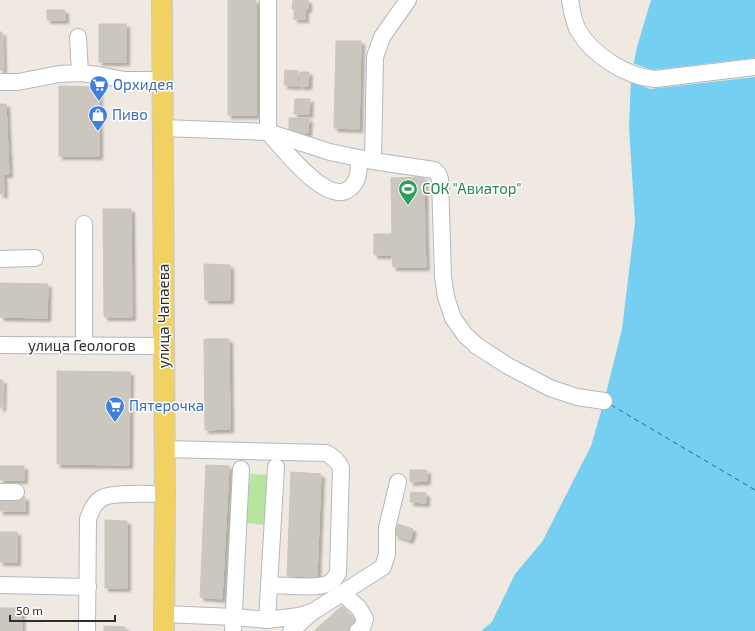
<svg xmlns="http://www.w3.org/2000/svg" width="755" height="631" font-family="'Exo 2',sans-serif">
	<style>
		.green { fill: #b6e59e }
		.water { fill: #75cff0 }
		.pier { fill: #efe9e1 }
		.lines { fill: none; stroke-linecap: round; stroke-linejoin: round }
		.ferry { stroke: #0d6fa3; stroke-width: 1; stroke-dasharray: 5 4; stroke-linecap: butt }
		.building { fill: #cbc7bf; stroke: #cbc5ba; filter: url(#shadow) }
		.minor-casing { stroke: #b4b7c1; stroke-width: 18 }
		.major-casing { stroke: #c9c9c9; stroke-width: 22 }
		.minor { stroke: #fff; stroke-width: 16 }
		.major { stroke: #f2d163; stroke-width: 20 }
		.labels { text-anchor: middle; stroke-width: 3; stroke-linejoin: round; paint-order: stroke }
		.shop-label { font-size: 15px; fill: #366cbe; stroke: #fff; text-anchor: start }
		.leisure-label { font-size: 15px; fill: #27864d; stroke: #fff; text-anchor: start }
		.street-label { font-size: 15px; fill: #2e2e2e; stroke: #fff }
	</style>
	<defs>
		<filter id="shadow"><feDropShadow dx="3.5" dy="3.5" stdDeviation="1" flood-color="#0004"/></filter>
	</defs>
	<rect width="100%" height="100%" fill="#efe9e1"/>
	<!-- green -->
	<path class="green" d="M250 474 269 475 265 525 246 523Z"/>
	<!-- water -->
	<path class="water" d="M651 0H755V631H481L492 622 515 574 542 542 591 446 604 401 622 329 635 222 629 128 631 76 637 47Z"/>
	<!-- pier -->
	<path class="pier" d="M755 58V77L650 89 629 81 632 63 652 70Z"/>
	<g class="lines">
		<!-- ferry -->
		<path class="ferry" d="M611 405 755 490"/>
	</g>
	<!-- building -->
	<g class="building">
		<rect x="228" y="0" width="28" height="115"/>
		<path d="M293 0H308V9H292Z"/>
		<rect x="47" y="10" width="18" height="10"/>
		<rect x="294" y="10" width="11" height="9"/>
		<rect x="99" y="24" width="27" height="38"/>
		<path d="M0 32H2L3 70H0Z"/>
		<path d="M336 41H361L359 129 334 128Z"/>
		<path d="M285 70 298 71 297 86 284 85Z"/>
		<path d="M300 72H309L308 86H299Z"/>
		<path d="M59 86 99 87V114H59Z"/>
		<path d="M295 99H310L309 114H294Z"/>
		<path d="M0 104H6L9 174H3L4 194H0Z"/>
		<rect x="59" y="114" width="40" height="42"/>
		<path d="M289 118H309L308 133 289 132Z"/>
		<path d="M424 177 425 241 392 242 391 178Z"/>
		<path d="M103 209H131L132 317H104Z"/>
		<path d="M374 234H392V242L425 241 426 267H393L392 255H374Z"/>
		<path d="M204 264 230 265V300H205Z"/>
		<path d="M0 283 48 284 47 318 0 317Z"/>
		<path d="M204 339H229L230 429 205 430Z"/>
		<path d="M57 371 130 372 129 465 57 464Z"/>
		<path d="M0 380H3L2 408H0Z"/>
		<path d="M206 465 229 466 222 599 200 597Z"/>
		<rect x="0" y="466" width="24" height="14"/>
		<path d="M410 470H427V481L410 482Z"/>
		<path d="M291 472 321 474 317 577 287 576Z"/>
		<path d="M411 492 426 493V503L410 502Z"/>
		<rect x="0" y="497" width="25" height="14"/>
		<path d="M105 520 127 521V588H105Z"/>
		<path d="M398 524 413 529 410 540 395 535Z"/>
		<rect x="0" y="532" width="17" height="30"/>
		<path d="M342 606 357 623 348 631H314Z"/>
		<path d="M0 608H21L22 631H0Z"/>
		<path d="M104 626 125 627V631H104Z"/>
	</g>
	<g class="lines">
		<!-- minor casing -->
		<g class="minor-casing">
			<g id="minor">
				<path d="M268 0V132C282 147 326 206 349 189 359 182 359 170 359 158"/>
				<path d="M570 0C572 10 573 21 578 30 592 55 627 77 655 79L755 67"/>
				<path d="M78 37 80 73"/>
				<path d="M0 82H18L59 74 80 73 98 75 125 80H163"/>
				<path d="M163 128 268 132 330 152 373 161 434 170 438 174 440 179 443 277 446 297 453 318 465 335 477 346 508 366 550 388 577 397 604 401"/>
				<path d="M373 161 375 57 382 37 408 0"/>
				<path d="M84 224V346"/>
				<path d="M0 259 35 258"/>
				<path d="M0 345 164 346"/>
				<path d="M164 449 326 453C334 457 338 461 341 468L338 573C335 578 333 582 327 584 316 589 283 585 269 585"/>
				<path d="M0 492H16"/>
				<path d="M0 585 88 587"/>
				<path d="M343 594 359 608 365 619 362 628 358 631"/>
				<path d="M164 614 234 617 267 620 299 616 314 611 383 567 387 554V528L398 482"/>
				<path d="M267 620 276 467"/>
				<path d="M87 631 88 519C91 511 94 503 102 498 112 492 151 494 165 494"/>
				<path d="M233 631 241 469"/>
				<path d="M291 631 311 613"/>
			</g>
		</g>
		<!-- major casing -->
		<g class="major-casing">
			<path id="major" d="M162 0 165 494 164 631"/>
		</g>
		<!-- minor -->
		<use href="#minor" class="minor"/>
		<!-- major -->
		<use href="#major" class="major"/>
	</g>
	<!-- icons -->
	<defs>
		<g id="supermarket-pin" transform="scale(1)"><path d="M0 17L-7.5 6A9.5 9.5 0 1 1 7.5 6Z" fill="#3f7fe0" stroke="#fff"/><path d="M-6-5.5h2.5l.6 2H6L4.5 2H-2.5L-4.4-4H-6ZM-1.5 3.2a1.3 1.3 0 1 0 .1 0ZM3 3.2a1.3 1.3 0 1 0 .1 0Z" fill="#fff"/></g>
		<g id="shop-pin" transform="scale(1)"><path d="M0 17L-7.5 6A9.5 9.5 0 1 1 7.5 6Z" fill="#3f7fe0" stroke="#fff"/><path d="M-5-2.5h2.3a2.7 3.5 0 0 1 5.4 0H5L5.5 6h-11ZM-1.5-2.5h3a1.5 2.3 0 0 0-3 0Z" fill="#fff"/></g>
		<g id="stadium-pin" transform="scale(1)"><path d="M0 17L-7.5 6A9.5 9.5 0 1 1 7.5 6Z" fill="#2e9e5b" stroke="#fff"/><path d="M0-5a6.5 5 0 1 0 0 10a6.5 5 0 1 0 0-10ZM-3.5-1.8h7v3.6h-7Z" fill="#fff"/></g>
	</defs>
	<g fill-rule="evenodd">
		<use href="#supermarket-pin" x="99" y="85"/>
		<use href="#shop-pin" x="98" y="115"/>
		<use href="#stadium-pin" x="408" y="189"/>
		<use href="#supermarket-pin" x="115" y="406"/>
	</g>
	<g class="labels">
		<!-- shop labels -->
		<g class="shop-label">
			<text x="113" y="90">Орхидея</text>
			<text x="112" y="120">Пиво</text>
			<text x="129" y="411">Пятерочка</text>
		</g>
		<!-- leisure labels -->
		<g class="leisure-label">
			<text x="422" y="194">СОК "Авиатор"</text>
		</g>
		<!-- street labels -->
		<g class="street-label">
			<text transform="translate(164 316) rotate(-90)" y="5">улица Чапаева</text>
			<text x="82" y="351">улица Геологов</text>
		</g>
	</g>
	<!-- scale -->
	<path d="M10 615v6h105v-6" fill="none" stroke="#2e2e2e" stroke-width="2"/>
	<text x="16" y="615" font-size="12" fill="#2e2e2e" stroke="#ffffff" stroke-width="3" paint-order="stroke">50 m</text>
</svg>
